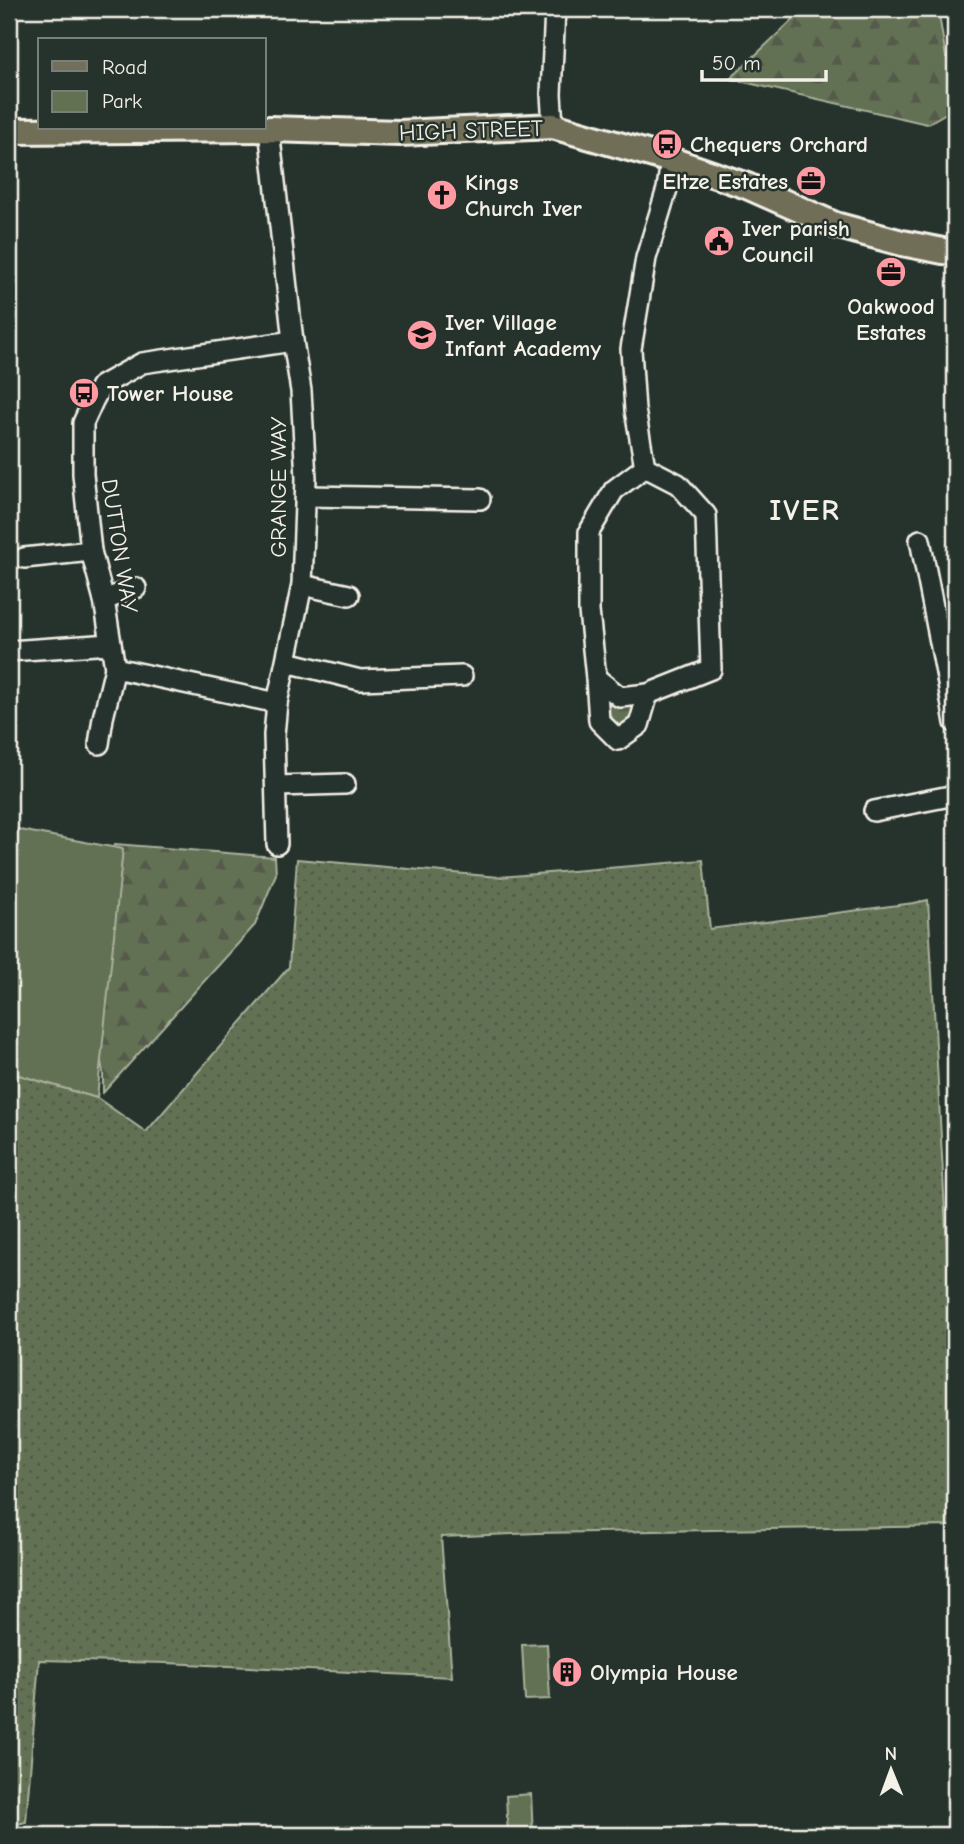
<svg xmlns="http://www.w3.org/2000/svg" width="964" height="1844" font-family="'Comic Neue',sans-serif">
	<style>
		.grass { fill: url(#grass-dots); stroke: #abb19d; stroke-width: 2 }
		.forest { fill: url(#forest-firs); stroke: #abb19d; stroke-width: 2 }
		.green { fill: #627152; stroke: #abb19d; stroke-width: 2 }
		.lines { fill: none; stroke-linecap: round; stroke-linejoin: round }
		.minor-casing { stroke: #f4f1e8; stroke-width: 24 }
		.major-casing { stroke: #f4f1e8; stroke-width: 30 }
		.minor { stroke: #26332d; stroke-width: 19 }
		.major { stroke: #716e59; stroke-width: 24 }
		.labels { text-anchor: middle; stroke-width: 5; stroke-linejoin: round; paint-order: stroke }
		.street-label { font-size: 23px; fill: #f4f1e8; stroke: #26332d }
		.poi-label { font-size: 23px; font-weight: bold; fill: #f4f1e8; stroke: #26332d; text-anchor: start }
		.district-label { font-size: 30px; font-weight: bold; letter-spacing: 2px; fill: #f4f1e8; stroke: #26332d }
	</style>
	<defs>
		<pattern id="grass-dots" width="8" height="8" patternUnits="userSpaceOnUse" patternTransform="scale(1.75)"><rect width="8" height="8" fill="#627152"/><path d="M2 2h.1M6 6h.1" fill="none" stroke="#545a4b" stroke-width="1.8" stroke-linecap="round"/></pattern>
		<pattern id="forest-firs" width="22" height="20" patternUnits="userSpaceOnUse" patternTransform="scale(1.75)"><rect width="22" height="20" fill="#627152"/><path d="M5 1l3.5 6h-7zM16 11l3.5 6h-7z" fill="#545a4b"/></pattern>
	</defs>
	<rect width="100%" height="100%" fill="#26332d"/>
	<filter id="ink" filterUnits="userSpaceOnUse"><feTurbulence type="fractalNoise" baseFrequency=".0143" numOctaves="2"/><feDisplacementMap in="SourceGraphic" scale="14" xChannelSelector="R" yChannelSelector="G"/><feConvolveMatrix kernelMatrix="1 2 1 2 8 2 1 2 1" color-interpolation-filters="sRGB"/></filter>
	<g filter="url(#ink)">
		<!-- grass -->
		<path class="grass" d="M297 859 499 877 703 860 710 929 914 903 928 900 949 1284H955V1526L538 1533 441 1537 452 1677 167 1663 39 1660 26 1822 9 1826V1536L14 1528 9 1525V1072L97 1098 146 1132 289 967Z"/>
		<!-- forest -->
		<g class="forest">
			<path d="M804 9H938L946 57 955 58V108L927 124 730 79Z"/>
			<path d="M610 700 630 702 635 711 627 728 611 727 604 709Z"/>
			<path d="M115 844 275 857 276 874 255 925 103 1093V1073L91 1003 102 898Z"/>
		</g>
		<!-- green -->
		<g class="green">
			<path d="M9 828 123 849 97 1098 9 1072Z"/>
			<path d="M547 1644 550 1699 525 1700 522 1645Z"/>
			<path d="M531 1794 533 1835H508L506 1796Z"/>
		</g>
		<g class="lines">
			<!-- minor casing -->
			<g class="minor-casing">
				<g id="minor">
					<path d="M553 126 551 94 555 9"/>
					<path d="M269 129 293 341 301 391 306 478 302 585 277 703 274 735 277 844"/>
					<path d="M645 467 678 484 706 515 711 669 648 694 620 697 596 678 589 611V532L614 490Z"/>
					<path d="M645 467 635 410 631 349 646 258 667 189 671 160"/>
					<path d="M306 496 480 499"/>
					<path d="M920 540 947 678"/>
					<path d="M24 558 91 551"/>
					<path d="M302 585 349 595"/>
					<path d="M104 600 136 588"/>
					<path d="M9 651 111 644"/>
					<path d="M287 662 360 680 462 676"/>
					<path d="M955 676 947 678 955 723"/>
					<path d="M596 678 599 721 618 740 639 725 648 694"/>
					<path d="M277 703 115 668 104 600 91 551 83 474V423L93 401 101 386 142 363 293 341"/>
					<path d="M99 744 103 718 115 668"/>
					<path d="M276 786 345 784"/>
					<path d="M874 811 955 795"/>
				</g>
			</g>
			<!-- major casing -->
			<g class="major-casing">
				<path id="major" d="M9 131 269 129 400 133 553 126 671 160 747 186 835 225 902 243 943 251 955 252"/>
			</g>
			<!-- minor -->
			<use href="#minor" class="minor"/>
			<!-- major -->
			<use href="#major" class="major"/>
		</g>
	</g>
	<!-- icons -->
	<defs>
		<g id="bus-disc" transform="scale(1.575)"><circle r="9.5" fill="#ff9aa2" stroke="#26332d"/><path d="M-5-6H5V4H4V6H2V4H-2V6H-4V4H-5ZM-3.5-4V0h7V-4ZM-3.5 1.2v1.5H-2V1.2ZM2 1.2v1.5H3.5V1.2Z" fill="#111"/></g>
		<g id="office-disc" transform="scale(1.575)"><circle r="9.5" fill="#ff9aa2" stroke="#26332d"/><path d="M-6-3h4V-5.5h4V-3h4V5H-6ZM-1-4.5V-3h2v-1.5ZM-6 0V1H6V0Z" fill="#111"/></g>
		<g id="church-disc" transform="scale(1.575)"><circle r="9.5" fill="#ff9aa2" stroke="#26332d"/><path d="M-1.2-6h2.4v3.5h3.3v2.4h-3.3V6h-2.4V-.1h-3.3v-2.4h3.3Z" fill="#111"/></g>
		<g id="civic-disc" transform="scale(1.575)"><circle r="9.5" fill="#ff9aa2" stroke="#26332d"/><path d="M-.6-6.5H3V-4.5H.6V-3L4-1V1h2V6H-6V1h2V-1L-.6-3ZM-1.2 2.5V6h2.4V2.5Z" fill="#111"/></g>
		<g id="school-disc" transform="scale(1.575)"><circle r="9.5" fill="#ff9aa2" stroke="#26332d"/><path d="M0-5L7-2L0 1L-7-2ZM-4 1L0 2.5L4 1V4Q0 6-4 4Z" fill="#111"/></g>
		<g id="building-disc" transform="scale(1.575)"><circle r="9.5" fill="#ff9aa2" stroke="#26332d"/><path d="M-4-6H4V6H1V3H-1V6H-4ZM-2.5-4.3h1.7v1.8h-1.7ZM.8-4.3h1.7v1.8H.8ZM-2.5-1h1.7V.8h-1.7ZM.8-1h1.7V.8H.8Z" fill="#111"/></g>
	</defs>
	<g fill-rule="evenodd">
		<use href="#bus-disc" x="667" y="144"/>
		<use href="#office-disc" x="811" y="181"/>
		<use href="#church-disc" x="442" y="195"/>
		<use href="#civic-disc" x="719" y="241"/>
		<use href="#office-disc" x="891" y="272"/>
		<use href="#school-disc" x="422" y="335"/>
		<use href="#bus-disc" x="84" y="393"/>
		<use href="#building-disc" x="567" y="1672"/>
	</g>
	<g class="labels">
		<!-- street labels -->
		<g class="street-label">
			<text transform="translate(471 130) rotate(-2)" y="8">HIGH STREET</text>
			<text transform="translate(278 487) rotate(-90)" y="8">GRANGE WAY</text>
			<text transform="translate(120 546) rotate(81)" y="8">DUTTON WAY</text>
		</g>
		<!-- poi labels -->
		<g class="poi-label">
			<text x="690" y="152">Chequers Orchard</text>
			<text x="788" y="189" text-anchor="end">Eltze Estates</text>
			<text x="465" y="190">Kings<tspan x="465" dy="26">Church Iver</tspan></text>
			<text x="742" y="236">Iver parish<tspan x="742" dy="26">Council</tspan></text>
			<text x="891" y="314" text-anchor="middle">Oakwood<tspan x="891" dy="26">Estates</tspan></text>
			<text x="445" y="330">Iver Village<tspan x="445" dy="26">Infant Academy</tspan></text>
			<text x="107" y="401">Tower House</text>
			<text x="590" y="1680">Olympia House</text>
		</g>
		<!-- district labels -->
		<g class="district-label">
			<text x="805" y="520">IVER</text>
		</g>
	</g>
	<!-- margin -->
	<rect width="964" height="1844" fill="none" stroke="#26332d" stroke-width="35"/>
	<rect x="18" y="18" width="929" height="1809" fill="none" stroke="#f4f1e8" stroke-width="2.5" filter="url(#ink)"/>
	<!-- legend -->
	<rect x="38" y="38" width="228" height="91" fill="#26332d" stroke="#787f78" stroke-width="2"/>
	<rect x="52" y="61" width="35" height="10" fill="#716e59" stroke="#787f78" stroke-width="2"/>
	<text x="102" y="74" font-size="21" fill="#f4f1e8">Road</text>
	<rect x="52" y="91" width="35" height="21" fill="#627152" stroke="#787f78" stroke-width="2"/>
	<text x="102" y="108" font-size="21" fill="#f4f1e8">Park</text>
	<!-- north arrow -->
	<g transform="translate(891 1770) rotate(359)" stroke="#26332d" stroke-width="5" paint-order="stroke">
	<path d="M0-5L12 26L0 18L-12 26Z" fill="#f4f1e8"/>
	<text y="-10" font-size="19" font-weight="bold" text-anchor="middle" fill="#f4f1e8">N</text>
	</g>
	<!-- scale -->
	<path d="M702 70v10h124v-10" fill="none" stroke="#f4f1e8" stroke-width="3.5"/>
	<text x="712" y="70" font-size="21" fill="#f4f1e8" stroke="#26332d" stroke-width="5" paint-order="stroke">50 m</text>
</svg>
